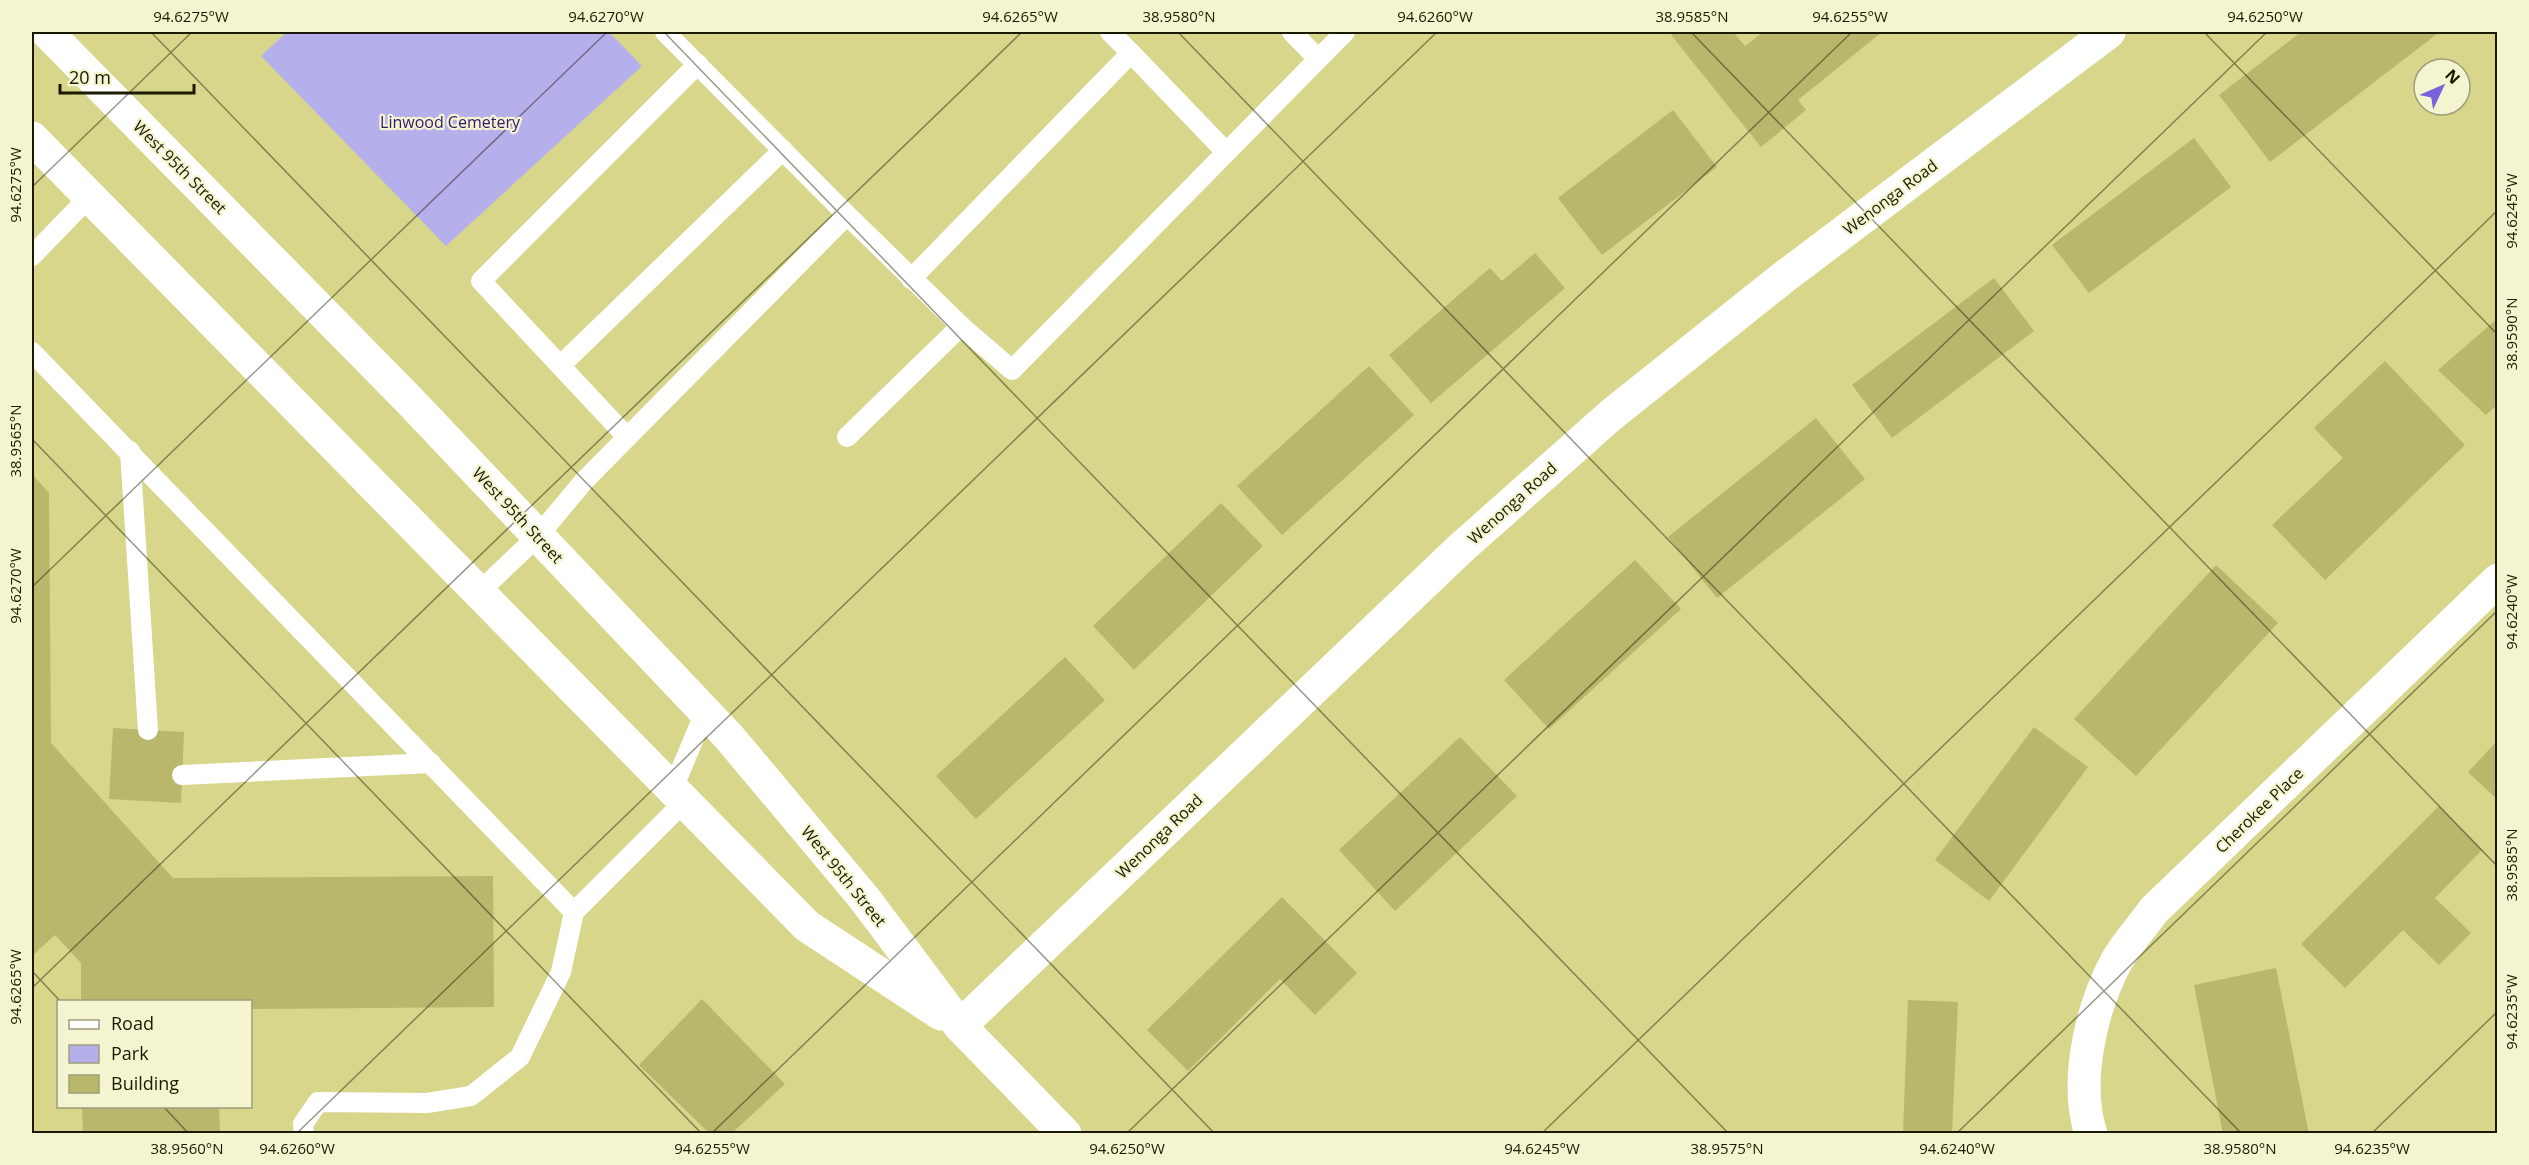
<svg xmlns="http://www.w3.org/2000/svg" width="2529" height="1165" font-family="'Open Sans',sans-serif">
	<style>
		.green { fill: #b5b0ec }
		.building { fill: #b8b76c }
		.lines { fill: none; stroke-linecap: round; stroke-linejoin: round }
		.service { stroke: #fff; stroke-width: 20 }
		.minor { stroke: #fff; stroke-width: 33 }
		.primary { stroke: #fff; stroke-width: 33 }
		.ticks { fill: none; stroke: #1b1a00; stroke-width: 1.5; stroke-opacity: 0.45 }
		.labels { text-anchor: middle; stroke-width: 4.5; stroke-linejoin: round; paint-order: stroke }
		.park-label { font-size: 16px; fill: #311771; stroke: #f4f5d0 }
		.street-label { font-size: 16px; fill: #1b1a00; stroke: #f4f5d0 }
		.neatline { fill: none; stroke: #1b1a00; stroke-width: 2 }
		.ticks-label { font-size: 15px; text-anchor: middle; fill: #1b1a00 }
	</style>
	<rect width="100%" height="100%" fill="#d7d68b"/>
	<!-- green -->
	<path class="green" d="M287 32H609L642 66 446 246 261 56Z"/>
	<!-- building -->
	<g class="building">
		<path d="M1675 32H1733L1745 46 1763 32H1882L1798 100 1806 110 1761 147 1671 35Z"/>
		<path d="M2301 32H2435L2437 34 2270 162 2219 95Z"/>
		<path d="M1673 110 1717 167 1602 255 1558 198Z"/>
		<path d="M2194 138 2231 187 2089 293 2052 245Z"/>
		<path d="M1535 253 1565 288 1431 403 1389 355 1490 268 1502 281Z"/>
		<path d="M1994 278 2034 331 1892 438 1852 385Z"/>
		<path d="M2498 318V404L2486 415 2438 370Z"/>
		<path d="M2385 361 2465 445 2325 580 2272 525 2343 458 2314 428Z"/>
		<path d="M1369 366 1414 415 1282 535 1237 486Z"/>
		<path d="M1816 418 1865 479 1717 598 1668 537Z"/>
		<path d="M32 474 49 493 51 743 173 878 493 876 494 1007 250 1009V1002H81V963L55 935 32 956Z"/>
		<path d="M1221 503 1263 546 1134 670 1093 626Z"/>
		<path d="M1635 560 1681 609 1549 729 1504 680Z"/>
		<path d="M2216 565 2278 623 2136 776 2074 719Z"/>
		<path d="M1065 657 1105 700 976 819 936 776Z"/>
		<path d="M2034 727 2088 767 1989 901 1935 860Z"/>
		<path d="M113 728 184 732 181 803 109 799Z"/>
		<path d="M1460 737 1517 796 1395 911 1339 850Z"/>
		<path d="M2498 740V800L2468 772Z"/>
		<path d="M2439 806 2482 850 2435 898 2471 933 2439 965 2403 930 2345 988 2301 944Z"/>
		<path d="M1282 897 1357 973 1315 1015 1280 979 1188 1071 1147 1030Z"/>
		<path d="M2276 968 2309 1134H2223L2194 985Z"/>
		<path d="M702 999 785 1084 731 1134H710L639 1065Z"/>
		<path d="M1908 1000 1958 1002 1952 1134H1903Z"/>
		<path d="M82 1106H219L220 1134H83Z"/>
	</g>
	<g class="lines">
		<!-- service -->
		<g class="service">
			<path d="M1110 32 1131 53"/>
			<path d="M1292 32 1318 59"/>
			<path d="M847 215 961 326 1012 370 1345 32"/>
			<path d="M32 256 89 197"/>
			<path d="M911 279 1131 53 1226 152"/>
			<path d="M32 352 574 912"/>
			<path d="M561 365 783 150"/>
			<path d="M627 437 481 281 698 64"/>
			<path d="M847 437 961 326"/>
			<path d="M130 451 148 730"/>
			<path d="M478 593 538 536 584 481 847 215 665 32"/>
			<path d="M182 775 431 763"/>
			<path d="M672 791 705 712"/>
			<path d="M304 1134 303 1124 318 1102 427 1103 471 1096 520 1057 561 972 574 912 683 803"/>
		</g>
		<!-- minor -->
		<g class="minor">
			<path d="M960 1026 1460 549 1611 415 1784 277 2109 32"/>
			<path d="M2091 1134C2074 1082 2091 1009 2116 962 2126 944 2142 927 2154 910L2498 580"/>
		</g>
		<!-- primary -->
		<g class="primary">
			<path d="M47 32 408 399 729 737 864 898 960 1026 1065 1134"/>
			<path d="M32 138 807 926 941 1014"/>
		</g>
	</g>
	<!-- ticks -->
	<path class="ticks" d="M151 32 1215 1134M664 32 1729 1134M1178 32 2242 1134M1691 32 2498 867M2204 32 2498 335M32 187 192 32M32 439 702 1134M32 587 607 32M32 971 61 1002M32 988 1022 32M163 1106 189 1134M296 1134 1437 32M711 1134 1852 32M1126 1134 2267 32M1541 1134 2498 210M1956 1134 2498 610M2371 1134 2498 1011"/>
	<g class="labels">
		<!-- park labels -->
		<g class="park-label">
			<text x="450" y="128">Linwood Cemetery</text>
		</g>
		<!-- street labels -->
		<g class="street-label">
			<text transform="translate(180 167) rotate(45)" y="6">West 95th Street</text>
			<text transform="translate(1890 197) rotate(-37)" y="6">Wenonga Road</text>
			<text transform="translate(1512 503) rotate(-42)" y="6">Wenonga Road</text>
			<text transform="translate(518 515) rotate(47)" y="6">West 95th Street</text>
			<text transform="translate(2259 810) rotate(-44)" y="6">Cherokee Place</text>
			<text transform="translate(1159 836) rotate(-44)" y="6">Wenonga Road</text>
			<text transform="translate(844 876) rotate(51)" y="6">West 95th Street</text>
		</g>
	</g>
	<!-- border -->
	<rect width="2529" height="1165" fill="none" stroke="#f4f5d0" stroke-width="66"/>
	<!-- legend -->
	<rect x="57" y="1000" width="195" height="108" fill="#f4f5d0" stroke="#9d9d7d" stroke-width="1.5"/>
	<rect x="69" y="1020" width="30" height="9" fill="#ffffff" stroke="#9d9d7d" stroke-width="1.5"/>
	<text x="111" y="1030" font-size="18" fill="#1b1a00">Road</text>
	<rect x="69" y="1045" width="30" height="18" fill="#b5b0ec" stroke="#9d9d7d" stroke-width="1.5"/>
	<text x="111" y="1060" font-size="18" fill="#1b1a00">Park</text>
	<rect x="69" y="1075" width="30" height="18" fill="#b8b76c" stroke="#9d9d7d" stroke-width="1.5"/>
	<text x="111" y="1090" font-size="18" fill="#1b1a00">Building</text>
	<!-- north arrow -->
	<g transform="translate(2442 87) rotate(46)"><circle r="28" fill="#f4f5d0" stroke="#9d9d7d" stroke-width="1.5"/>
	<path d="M0-4.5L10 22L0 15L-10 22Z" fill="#7861db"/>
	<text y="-9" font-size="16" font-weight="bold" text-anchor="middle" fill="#1b1a00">N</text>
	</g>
	<!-- scale -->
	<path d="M60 84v9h134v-9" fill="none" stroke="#1b1a00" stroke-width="3"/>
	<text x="69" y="84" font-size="18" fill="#1b1a00" stroke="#f4f5d0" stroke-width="4.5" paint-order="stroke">20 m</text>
	<rect x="33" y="33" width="2463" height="1099" class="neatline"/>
	<g class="ticks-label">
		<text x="191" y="22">94.6275°W</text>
		<text x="606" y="22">94.6270°W</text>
		<text x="1020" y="22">94.6265°W</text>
		<text x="1179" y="22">38.9580°N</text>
		<text x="1435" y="22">94.6260°W</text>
		<text x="1692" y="22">38.9585°N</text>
		<text x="1850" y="22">94.6255°W</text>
		<text x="2265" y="22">94.6250°W</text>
		<text transform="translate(16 185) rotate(-90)" y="5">94.6275°W</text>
		<text transform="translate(2512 211) rotate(-90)" y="5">94.6245°W</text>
		<text transform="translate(2512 334) rotate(-90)" y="5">38.9590°N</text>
		<text transform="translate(16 441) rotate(-90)" y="5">38.9565°N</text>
		<text transform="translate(16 586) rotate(-90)" y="5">94.6270°W</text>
		<text transform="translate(2512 612) rotate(-90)" y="5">94.6240°W</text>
		<text transform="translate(2512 865) rotate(-90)" y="5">38.9585°N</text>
		<text transform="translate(16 987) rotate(-90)" y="5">94.6265°W</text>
		<text transform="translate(2512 1012) rotate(-90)" y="5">94.6235°W</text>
		<text x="187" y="1154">38.9560°N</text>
		<text x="297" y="1154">94.6260°W</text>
		<text x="712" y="1154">94.6255°W</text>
		<text x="1127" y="1154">94.6250°W</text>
		<text x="1542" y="1154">94.6245°W</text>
		<text x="1727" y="1154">38.9575°N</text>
		<text x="1957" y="1154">94.6240°W</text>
		<text x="2240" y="1154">38.9580°N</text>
		<text x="2372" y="1154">94.6235°W</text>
	</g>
</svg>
